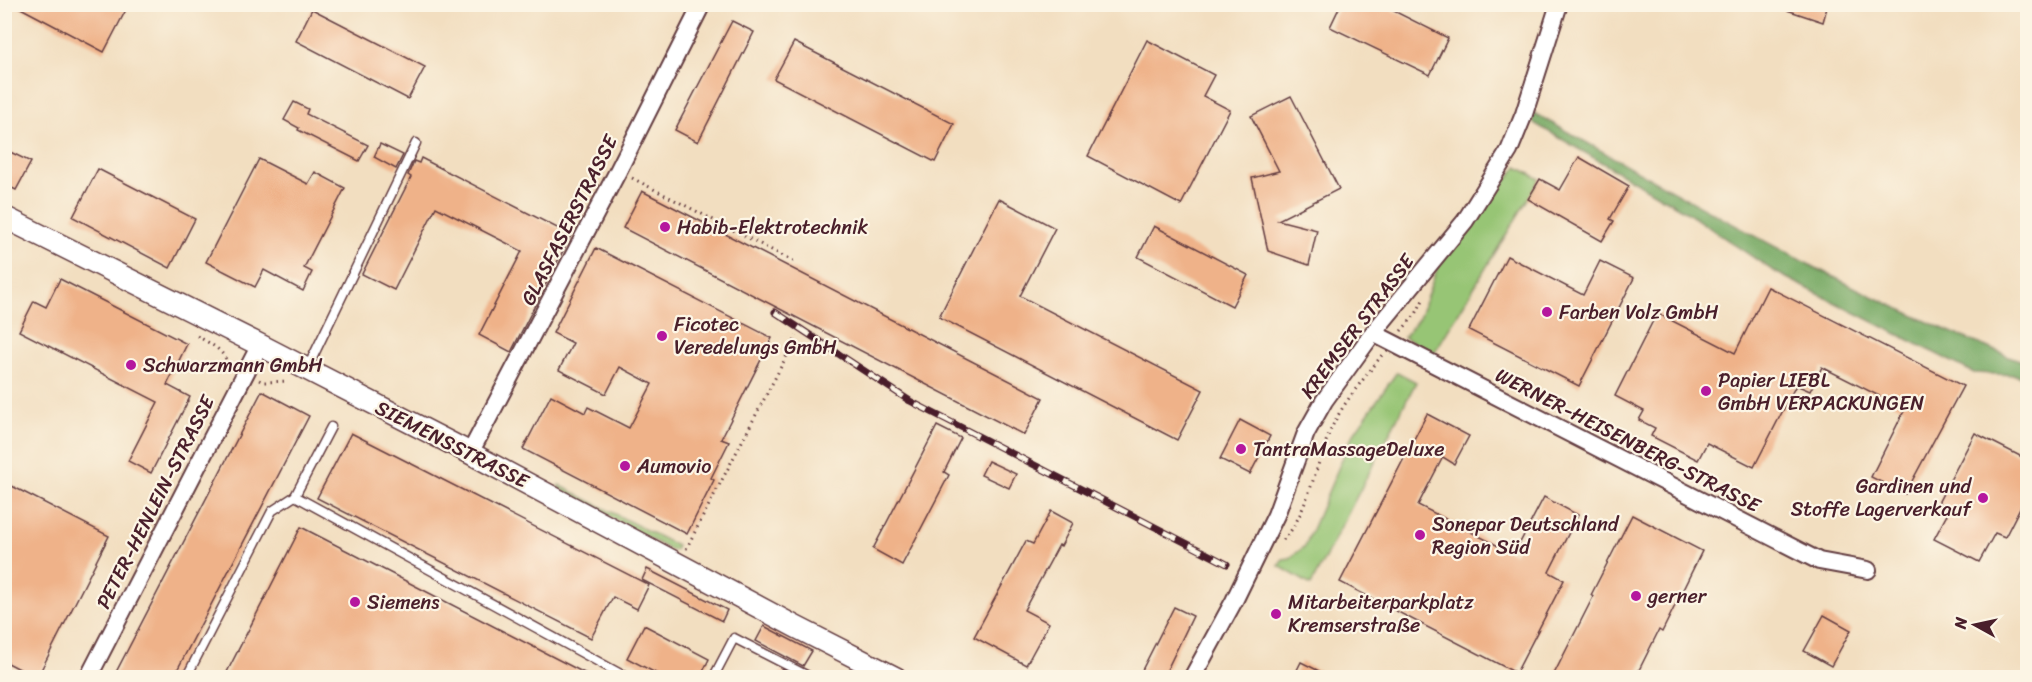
<svg xmlns="http://www.w3.org/2000/svg" width="2032" height="682" font-family="Sriracha,sans-serif">
	<style>
		.green { fill: #97c574; stroke: #707250; stroke-width: 1.5 }
		.forest { fill: #79aa66; stroke: #626448; stroke-width: 1.5 }
		.building { fill: #efb289 }
		.lines { fill: none; stroke-linecap: round; stroke-linejoin: round }
		.service-casing { stroke: #633c41; stroke-width: 11 }
		.minor-casing { stroke: #633c41; stroke-width: 20 }
		.tertiary-casing { stroke: #633c41; stroke-width: 24 }
		.path { stroke: #633c41; stroke-width: 3; stroke-dasharray: 1.5 4.5; stroke-linecap: butt }
		.service { stroke: #fff; stroke-width: 8 }
		.minor { stroke: #fff; stroke-width: 16 }
		.tertiary { stroke: #fff; stroke-width: 21 }
		.rail-casing { stroke: #4a1f2b; stroke-width: 7 }
		.rail { stroke: #fcf5e5; stroke-width: 4.5; stroke-dasharray: 14; stroke-linecap: butt }
		.poi-dot { fill: #b5179e; stroke: #fcf5e5; stroke-width: 2 }
		.labels { text-anchor: middle; stroke-width: 4.5; stroke-linejoin: round; paint-order: stroke }
		.street-label { font-size: 20px; fill: #4a1f2b; stroke: #fcf5e5 }
		.poi-label { font-size: 20px; fill: #4a1f2b; stroke: #fcf5e5; text-anchor: start }
	</style>
	<rect width="100%" height="100%" fill="#fcf5e5"/>
	<filter id="ink" filterUnits="userSpaceOnUse"><feTurbulence type="fractalNoise" baseFrequency=".0167" numOctaves="2"/><feDisplacementMap in="SourceGraphic" scale="12" xChannelSelector="R" yChannelSelector="G"/><feConvolveMatrix kernelMatrix="1 2 1 2 8 2 1 2 1" color-interpolation-filters="sRGB"/></filter>
	<filter id="wash" filterUnits="userSpaceOnUse"><feTurbulence type="fractalNoise" baseFrequency=".008" numOctaves="4" result="noise"/><feDisplacementMap in="SourceGraphic" scale="24" xChannelSelector="R" yChannelSelector="G"/><feGaussianBlur stdDeviation="1.35" result="paint"/><feColorMatrix in="noise" values="0 0 0 0 0 0 0 0 0 0 0 0 0 0 0 0 0 1.4 0 .05"/><feComposite in="paint" operator="in"/></filter>
	<g filter="url(#wash)">
		<rect width="100%" height="100%" fill="#f2dec0"/>
		<!-- green -->
		<g class="green">
			<path d="M1517 167 1540 179 1433 355 1404 337 1419 318 1440 261Z"/>
			<path d="M1397 372 1416 382 1311 585 1279 566 1283 559 1290 558 1305 546 1352 436Z"/>
			<path d="M559 485 677 546 675 550H670L558 488Z"/>
		</g>
		<!-- forest -->
		<path class="forest" d="M1534 113C1695 203 1855 298 2027 363V380L2017 375 1974 373 1775 272 1680 208 1532 122Z"/>
		<g id="blocks">
			<!-- building -->
			<g class="building">
				<path d="M13 4H129L104 52Z"/>
				<path d="M1341 4H1380L1448 38 1430 75 1330 27Z"/>
				<path d="M1779 4H1828L1823 22 1778 7Z"/>
				<path d="M312 9 425 67 408 99 296 41Z"/>
				<path d="M732 21 754 32 698 142 675 130Z"/>
				<path d="M1147 40 1214 75 1203 96 1230 110 1181 205 1088 156Z"/>
				<path d="M794 42 954 124 935 162 774 79Z"/>
				<path d="M1291 96 1339 189 1278 220 1317 230 1309 265 1268 251 1252 178 1279 171 1251 116Z"/>
				<path d="M294 102 308 109 306 114 368 145 359 161 298 130 299 128 284 120Z"/>
				<path d="M380 144 403 155 396 169 374 157Z"/>
				<path d="M4 149 31 162 16 190 4 184Z"/>
				<path d="M1579 157 1629 186 1610 219 1614 221 1602 241 1528 199 1540 179 1560 190Z"/>
				<path d="M421 158 571 235 511 352 479 335 522 251 436 207 394 290 362 274 411 177 408 175 414 161 419 163Z"/>
				<path d="M259 159 308 184 315 172 345 188 304 268 312 272 303 291 264 270 255 287 206 262Z"/>
				<path d="M98 169 195 219 170 268 73 217Z"/>
				<path d="M642 191 1043 398 1024 435 623 228Z"/>
				<path d="M999 199 1055 228 1020 296 1203 390 1177 440 939 317Z"/>
				<path d="M1154 226 1248 275 1232 306 1138 257Z"/>
				<path d="M596 248 772 338 721 439 729 442 711 478 714 480 687 534 523 449 551 395 585 413 588 407 629 428 652 384 620 367 606 394 559 370 573 343 553 333Z"/>
				<path d="M1507 256 1583 295 1600 261 1634 278 1579 386 1469 330Z"/>
				<path d="M60 279 187 344 167 385 190 397 151 473 128 461 158 402 19 331 34 301 46 307Z"/>
				<path d="M1768 287 1963 386 1905 494 1871 477 1905 409 1822 367 1810 391 1796 385 1754 467 1707 443 1698 460 1651 436 1655 428 1639 420 1644 411 1615 396 1657 313 1735 353Z"/>
				<path d="M262 391 309 416 173 678H113Z"/>
				<path d="M1427 414 1469 436 1454 464 1443 457 1418 505 1514 554 1544 497 1578 515 1549 572 1564 580 1516 673 1340 582Z"/>
				<path d="M1240 420 1270 436 1250 474 1220 459Z"/>
				<path d="M937 426 961 438 944 472 949 475 902 565 873 549Z"/>
				<path d="M351 433 649 585 637 609 613 597 591 638 317 498Z"/>
				<path d="M1975 433 2028 460V492L2005 537 1995 533 1979 562 1934 539 1950 509 1938 503Z"/>
				<path d="M988 461 1016 474 1009 488 981 475Z"/>
				<path d="M4 482 109 536 37 678 4 661Z"/>
				<path d="M1051 511 1073 523 1061 546 1059 545 1024 610 1049 623 1026 665 974 637 1026 541 1033 544Z"/>
				<path d="M1632 515 1702 551 1662 632 1659 630 1635 678H1552L1593 597 1591 595Z"/>
				<path d="M301 527 594 678H224Z"/>
				<path d="M647 569 727 610 722 621 642 580Z"/>
				<path d="M1174 607 1193 616 1163 678H1138Z"/>
				<path d="M1824 615 1851 630 1831 666 1804 651Z"/>
				<path d="M644 625 709 659 700 678H665L627 658Z"/>
				<path d="M764 626 812 651 803 666 756 641Z"/>
				<path d="M1301 662 1333 678H1293Z"/>
				<path d="M782 670 797 678H778Z"/>
			</g>
		</g>
	</g>
	<g filter="url(#ink)">
		<use href="#blocks" fill-opacity="0" stroke="#633c41" stroke-width="1.5"/>
		<g class="lines">
			<!-- service casing -->
			<g class="service-casing">
				<g id="service">
					<path d="M307 369 416 143"/>
					<path d="M295 496 331 427"/>
					<path d="M186 678 272 511 295 496 628 678"/>
					<path d="M713 678 734 638 812 678"/>
				</g>
			</g>
			<!-- minor casing -->
			<g class="minor-casing">
				<g id="minor">
					<path d="M1373 333 1819 561 1868 570"/>
					<path d="M470 453 618 171 702 4"/>
					<path d="M88 678 260 345"/>
					<path d="M1192 678 1234 601 1276 515 1306 433 1324 401 1373 333 1465 221 1509 151 1524 114 1559 4"/>
				</g>
			</g>
			<!-- tertiary casing -->
			<g class="tertiary-casing">
				<path id="tertiary" d="M4 217 260 345 470 453 796 627 896 678"/>
			</g>
			<!-- path -->
			<g class="path">
				<path d="M632 178 795 262"/>
				<path d="M1401 331 1416 314 1423 300"/>
				<path d="M197 336C211 344 229 352 228 371"/>
				<path d="M259 380 263 382 288 381"/>
				<path d="M1283 540C1307 517 1317 459 1332 427 1344 401 1365 378 1382 355"/>
				<path d="M686 549 797 336"/>
			</g>
			<!-- service -->
			<use href="#service" class="service"/>
			<!-- minor -->
			<use href="#minor" class="minor"/>
			<!-- tertiary -->
			<use href="#tertiary" class="tertiary"/>
			<!-- rail casing -->
			<g class="rail-casing">
				<path id="rail" d="M775 312 910 401 1227 564"/>
			</g>
			<!-- rail -->
			<use href="#rail" class="rail"/>
		</g>
	</g>
	<!-- markers -->
	<g class="poi-dot">
		<circle cx="665" cy="227" r="6"/>
		<circle cx="1547" cy="312" r="6"/>
		<circle cx="662" cy="336" r="6"/>
		<circle cx="131" cy="365" r="6"/>
		<circle cx="1706" cy="391" r="6"/>
		<circle cx="1241" cy="449" r="6"/>
		<circle cx="625" cy="466" r="6"/>
		<circle cx="1983" cy="498" r="6"/>
		<circle cx="1420" cy="535" r="6"/>
		<circle cx="1636" cy="596" r="6"/>
		<circle cx="355" cy="602" r="6"/>
		<circle cx="1276" cy="614" r="6"/>
	</g>
	<g class="labels">
		<!-- street labels -->
		<g class="street-label">
			<text transform="translate(569 220) rotate(-63)" y="7">GLASFASERSTRASSE</text>
			<text transform="translate(1357 326) rotate(-53)" y="7">KREMSER STRASSE</text>
			<text transform="translate(1628 440) rotate(27)" y="7">WERNER-HEISENBERG-STRASSE</text>
			<text transform="translate(452 444) rotate(27)" y="7">SIEMENSSTRASSE</text>
			<text transform="translate(155 502) rotate(-63)" y="7">PETER-HENLEIN-STRASSE</text>
		</g>
		<!-- poi labels -->
		<g class="poi-label">
			<text x="677" y="234">Habib-Elektrotechnik</text>
			<text x="1559" y="319">Farben Volz GmbH</text>
			<text x="674" y="331">Ficotec<tspan x="674" dy="23">Veredelungs GmbH</tspan></text>
			<text x="143" y="372">Schwarzmann GmbH</text>
			<text x="1718" y="387">Papier LIEBL<tspan x="1718" dy="23">GmbH VERPACKUNGEN</tspan></text>
			<text x="1253" y="456">TantraMassageDeluxe</text>
			<text x="637" y="473">Aumovio</text>
			<text x="1971" y="493" text-anchor="end">Gardinen und<tspan x="1971" dy="23">Stoffe Lagerverkauf</tspan></text>
			<text x="1432" y="531">Sonepar Deutschland<tspan x="1432" dy="23">Region Süd</tspan></text>
			<text x="1648" y="603">gerner</text>
			<text x="367" y="609">Siemens</text>
			<text x="1288" y="609">Mitarbeiterparkplatz<tspan x="1288" dy="23">Kremserstraße</tspan></text>
		</g>
	</g>
	<!-- margin -->
	<rect width="2032" height="682" fill="none" stroke="#fcf5e5" stroke-width="24"/>
	<!-- north arrow -->
	<g transform="translate(1975 625) rotate(278)" stroke="#fcf5e5" stroke-width="4.5" paint-order="stroke">
	<path d="M0-4.5L10 22L0 15L-10 22Z" fill="#4a1f2b"/>
	<text y="-9" font-size="16" font-weight="bold" text-anchor="middle" fill="#4a1f2b">N</text>
	</g>
</svg>
